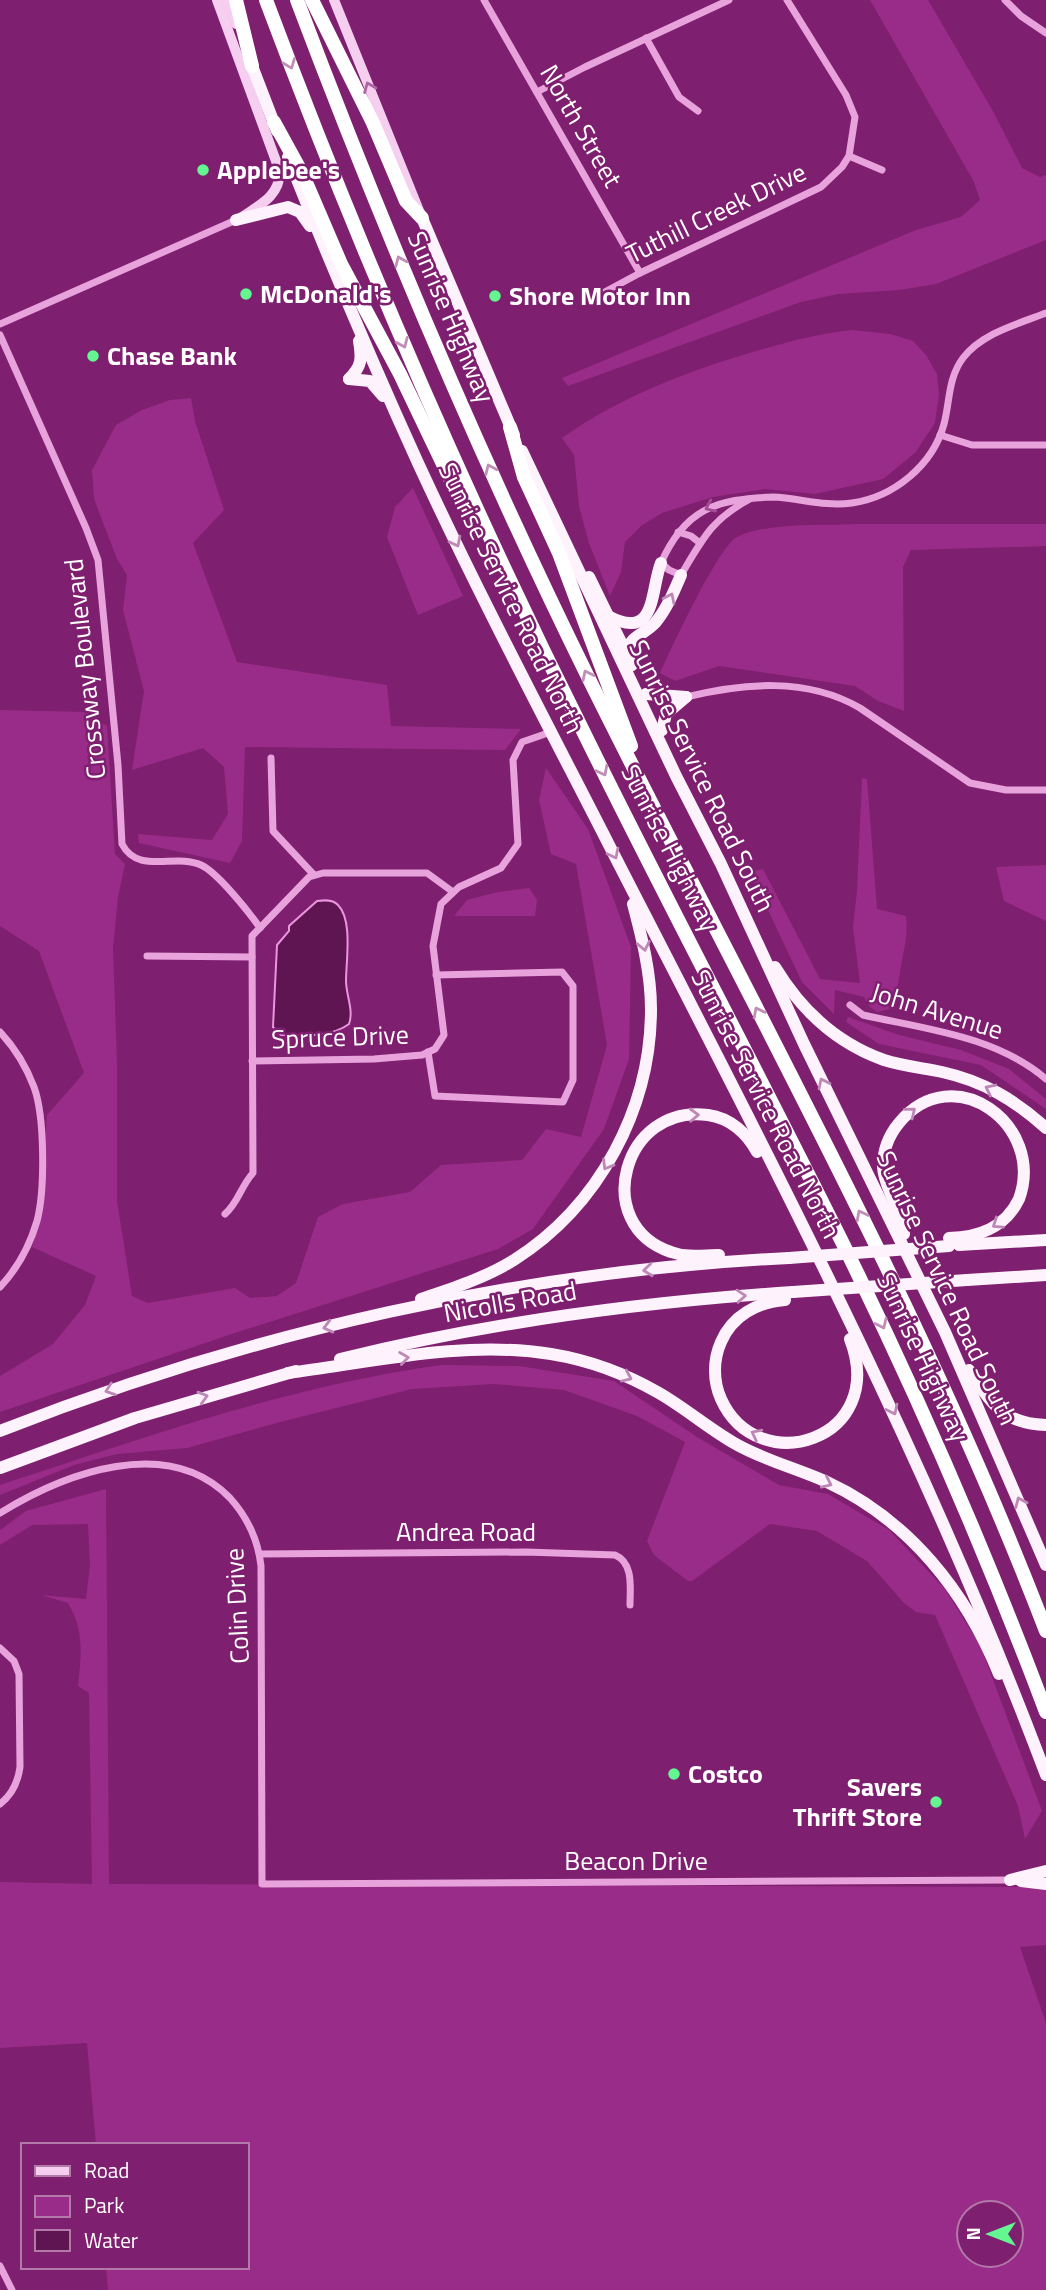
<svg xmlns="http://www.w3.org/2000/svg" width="1046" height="2290" font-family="'Titillium Web',sans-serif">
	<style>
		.green { fill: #992c88; fill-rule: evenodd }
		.water { fill: #5e1551; stroke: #e996de; stroke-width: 2 }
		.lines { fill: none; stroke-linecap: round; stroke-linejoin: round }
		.minor { stroke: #e8a3dd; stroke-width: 7 }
		.secondary { stroke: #f6ceef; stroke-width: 10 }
		.trunk { stroke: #fef2fc; stroke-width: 12 }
		.motorway { stroke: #fff; stroke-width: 14 }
		.trunk-bridge { stroke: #fef2fc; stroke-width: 12 }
		.oneway { stroke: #bf8fb7 }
		.oneway2 { stroke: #af65a2 }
		.oneway3 { stroke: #a44d96 }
		.oneway4 { stroke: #be88b6 }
		.poi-dot { fill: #63f691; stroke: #7f1f6f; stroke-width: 2.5 }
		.labels { text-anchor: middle; stroke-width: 5; stroke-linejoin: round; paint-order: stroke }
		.street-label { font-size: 26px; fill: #fff; stroke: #7f1f6f }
		.poi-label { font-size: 26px; font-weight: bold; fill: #fff; stroke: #7f1f6f; text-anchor: start }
	</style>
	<rect width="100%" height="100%" fill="#7f1f6f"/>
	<!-- green -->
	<g class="green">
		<path d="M870 0H928L994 113 1022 168 1040 177 1046 175V240L936 284 899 290 838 294 801 302 568 386 562 378 916 230 961 217 980 200 974 182Z"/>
		<path d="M852 330 890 334 913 341 926 355 937 374 939 395 935 423 915 453 883 479 815 494 765 489 713 497 662 513 641 526 625 542 621 572 610 596 589 543 579 506 574 455 562 438C620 397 685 372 753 352 787 342 816 334 852 330Z"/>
		<path d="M191 398 195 421 224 510 193 543 237 662 387 685 391 726 521 729 505 750 245 747 242 841 230 863 139 843 138 834 212 840 228 814 224 767 203 748 132 770 144 691 123 610 127 575 117 559 94 499 92 470 116 425 142 410 170 400Z"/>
		<path d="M413 488 463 596 418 615 387 537 395 507Z"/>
		<path d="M855 524H1046V546L911 550 903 567 904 711 878 701 855 686 719 666 675 681 660 673C670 651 719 545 737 537 768 522 820 526 855 524Z"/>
		<path d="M0 710 86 712 107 726 115 854 125 864 118 897 113 948 117 1064V1201L132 1296 148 1303 235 1288 250 1298 277 1296 296 1283 318 1217 343 1204 410 1192 441 1165 522 1160 546 1129 581 1137 607 1045 576 864 551 854 539 800 546 768 588 829 631 947 629 1059 604 1129 533 1229 498 1249 238 1332 0 1412V1376L53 1344 85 1305 96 1276 32 1247 38 1228 47 1115 84 1073 39 951 0 926Z"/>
		<path d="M862 778 867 779 877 909 906 916C908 935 905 943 902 961 898 980 899 991 890 1009L877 1012 870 1007 864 997 835 990 834 1014 802 982 750 872 763 869 820 979 860 983 853 927 857 891Z"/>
		<path d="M1046 865V921L1004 901 996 867Z"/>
		<path d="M529 888 537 900 535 916H454L467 900 498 892Z"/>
		<path d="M848 1017 899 1035 961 1050 1009 1069 1046 1099V1109L981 1065 879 1044 846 1022Z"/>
		<path d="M441 1365 519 1366 614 1381 697 1437 779 1485 828 1494 889 1530 945 1589 980 1645 1042 1811 1025 1839 1018 1806 935 1615 916 1612 904 1603 867 1561 817 1531 770 1524 692 1581H688L654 1555 647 1541 685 1442 637 1416 564 1390 494 1384 412 1389 284 1421 187 1448 117 1454 74 1465 0 1495V1485C145 1437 290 1386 441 1365Z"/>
		<path d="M106 1489 109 1884 1046 1887V1945L1020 1947 1046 2023V2290H108L106 2267H247V2145H96L87 2043 0 2048V1882L92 1884 89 1693 78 1686C81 1654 85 1632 68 1603L41 1595 86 1599 90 1566 88 1524 32 1525 0 1545V1530L26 1511ZM969 2213H1011V2255H969Z"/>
	</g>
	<!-- water -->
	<path class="water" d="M317 901C324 900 333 899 338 905 353 920 346 961 346 981 346 995 354 1010 349 1024 330 1038 303 1035 281 1035L273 1027 277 945 289 931V926Z"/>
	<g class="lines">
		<!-- minor -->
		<g class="minor">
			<path d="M484 0 640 273"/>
			<path d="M1005 0 1021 16 1046 33"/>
			<path d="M646 38 679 97 698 111"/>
			<path d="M537 92 585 67 729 0"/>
			<path d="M849 156 882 170"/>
			<path d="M588 301 640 273 821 187 842 167 849 156 855 117 846 95 787 0"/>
			<path d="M0 324 236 220"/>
			<path d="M0 335 86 528 98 560 118 765 122 844C138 875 175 853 201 865 217 872 249 912 260 928"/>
			<path d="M940 435 972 445H1046"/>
			<path d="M750 499C712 519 703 538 681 575L669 570 661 563C685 509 716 499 773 497 799 498 825 507 852 503 894 497 933 465 944 424 950 401 948 378 963 358 982 333 1018 324 1046 313"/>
			<path d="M678 532 691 536 700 543"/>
			<path d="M686 697C743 683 807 677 860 708L970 783 1006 790H1046"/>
			<path d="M271 758 273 831 314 875"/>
			<path d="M147 956 252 957"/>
			<path d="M850 1005 863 1015C925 1029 996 1036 1046 1079"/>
			<path d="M0 1032C15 1048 26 1066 34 1087 45 1117 45 1191 37 1221 30 1245 17 1269 0 1287"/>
			<path d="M428 1052 435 1096 563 1102 573 1080V986L562 972 436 975"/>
			<path d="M252 1061 374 1059 422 1055 435 1049 444 1035 433 946 441 904 459 887 501 868 518 844 513 760 522 742 551 732"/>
			<path d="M225 1214C238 1203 241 1186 253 1173L252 936 309 877 323 873H427L453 892"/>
			<path d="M0 1513C65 1473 168 1434 230 1498 248 1518 258 1539 261 1566L262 1884 1010 1880"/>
			<path d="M260 1554 526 1552 615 1555C634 1563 630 1588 630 1605"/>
			<path d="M0 1648 14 1661 19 1674 20 1767C18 1782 13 1794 0 1804"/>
			<path d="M0 2266 12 2290"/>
		</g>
		<!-- secondary -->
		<g class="secondary">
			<path d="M217 0 280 172C279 196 261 204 242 217"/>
			<path d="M227 0 236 24"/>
			<path d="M334 0 420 213"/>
		</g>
		<!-- trunk -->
		<g class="trunk">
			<path d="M252 66 277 131"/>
			<path d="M288 157C329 260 372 362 418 463 477 591 543 716 607 841 764 1147 925 1452 1046 1775"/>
			<path d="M422 218 514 435"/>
			<path d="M236 220 288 207 300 212 310 226"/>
			<path d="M349 379 370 381 383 396"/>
			<path d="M349 379C362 366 362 359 359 341"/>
			<path d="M522 451 676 776 721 864 804 1044 945 1332 1046 1565"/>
			<path d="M589 577 632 665"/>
			<path d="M608 616C657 642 650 591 661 563"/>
			<path d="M626 654C629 636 644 635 655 623 667 609 674 591 681 575"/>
			<path d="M646 694 686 697"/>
			<path d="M662 730 666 714 686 697"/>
			<path d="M775 967C801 1010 836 1043 884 1060 903 1066 923 1068 942 1072 983 1081 1015 1100 1046 1128"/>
			<path d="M904 1234C901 1225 899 1216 896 1208 892 1194 884 1183 883 1167 883 1151 889 1135 899 1123 953 1057 1046 1125 1019 1199 1005 1228 979 1237 949 1238"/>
			<path d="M959 1245 1046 1240"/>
			<path d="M719 1255C703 1255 687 1258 671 1252 590 1225 623 1103 708 1115 730 1118 747 1133 757 1152"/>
			<path d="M967 1280 1046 1275"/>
			<path d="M421 1299C453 1288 485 1278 514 1260 599 1206 651 1109 651 1009 651 973 642 938 633 904"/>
			<path d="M785 1300C757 1302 732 1316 721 1342 713 1360 713 1381 721 1399 758 1481 889 1440 850 1339"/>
			<path d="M340 1359C489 1322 640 1302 793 1292"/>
			<path d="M969 1370C991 1403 1003 1424 1046 1425"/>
			<path d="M288 1373C373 1362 464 1340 551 1354 588 1360 626 1374 659 1393 685 1408 708 1428 734 1443 763 1460 796 1468 827 1482 909 1520 966 1592 999 1674"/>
			<path d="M0 1431C251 1332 520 1271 789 1258"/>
			<path d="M0 1468 135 1418 296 1371"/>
			<path d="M1010 1880 1046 1871"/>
			<path d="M1021 1881 1046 1884"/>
		</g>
		<!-- motorway -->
		<g class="motorway">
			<path d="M236 0 252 66"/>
			<path d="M266 0C360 251 466 497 586 737 672 912 765 1085 851 1260 923 1407 988 1558 1046 1712"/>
			<path d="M297 0C384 231 480 458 589 679 745 994 920 1302 1046 1631"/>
			<path d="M312 0 373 123 406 201 422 218"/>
			<path d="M274 122 302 173 341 264 400 374 454 487 470 511"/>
			<path d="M510 427 524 477 559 553 631 746"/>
		</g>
		<!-- trunk-bridge -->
		<g class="trunk-bridge">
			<path d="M789 1258 949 1246"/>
			<path d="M793 1292 967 1280"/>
		</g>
	</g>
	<!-- one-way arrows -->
	<defs><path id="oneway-chevron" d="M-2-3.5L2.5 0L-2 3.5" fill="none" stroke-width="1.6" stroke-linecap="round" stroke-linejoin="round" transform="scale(1.75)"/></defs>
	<g class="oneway">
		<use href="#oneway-chevron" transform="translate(290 64) rotate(69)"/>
		<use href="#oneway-chevron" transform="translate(400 261) rotate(-113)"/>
		<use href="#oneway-chevron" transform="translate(403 343) rotate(67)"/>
		<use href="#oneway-chevron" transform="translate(490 469) rotate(-114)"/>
		<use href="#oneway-chevron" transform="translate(587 675) rotate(-116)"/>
		<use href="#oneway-chevron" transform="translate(603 771) rotate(63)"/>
		<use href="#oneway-chevron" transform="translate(758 1012) rotate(-117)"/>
		<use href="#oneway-chevron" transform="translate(861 1215) rotate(-117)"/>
		<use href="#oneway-chevron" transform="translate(882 1324) rotate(65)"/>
	</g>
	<use class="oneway2" href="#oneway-chevron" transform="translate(369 87) rotate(-112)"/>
	<use class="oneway3" href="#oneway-chevron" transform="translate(710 507) rotate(156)"/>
	<g class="oneway4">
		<use href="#oneway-chevron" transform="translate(456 542) rotate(63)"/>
		<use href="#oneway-chevron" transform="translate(670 598) rotate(-64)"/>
		<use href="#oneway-chevron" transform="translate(614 854) rotate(63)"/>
		<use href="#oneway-chevron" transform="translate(644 946) rotate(78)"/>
		<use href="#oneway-chevron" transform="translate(823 1083) rotate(-116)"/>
		<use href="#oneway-chevron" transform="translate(990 1089) rotate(-154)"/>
		<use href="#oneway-chevron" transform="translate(911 1112) rotate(-39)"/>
		<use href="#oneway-chevron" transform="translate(694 1115) rotate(-2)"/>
		<use href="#oneway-chevron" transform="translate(607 1165) rotate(121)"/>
		<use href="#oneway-chevron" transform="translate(997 1224) rotate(146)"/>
		<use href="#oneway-chevron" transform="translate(648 1270) rotate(174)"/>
		<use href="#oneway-chevron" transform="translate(741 1296) rotate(-4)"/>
		<use href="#oneway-chevron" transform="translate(328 1327) rotate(166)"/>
		<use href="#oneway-chevron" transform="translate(404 1358) rotate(-8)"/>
		<use href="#oneway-chevron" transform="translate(627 1377) rotate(24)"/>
		<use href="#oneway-chevron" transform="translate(110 1390) rotate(161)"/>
		<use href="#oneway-chevron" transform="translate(203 1397) rotate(-16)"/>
		<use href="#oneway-chevron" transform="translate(893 1410) rotate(64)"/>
		<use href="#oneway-chevron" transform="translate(756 1434) rotate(-153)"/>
		<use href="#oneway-chevron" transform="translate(827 1483) rotate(25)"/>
		<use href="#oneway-chevron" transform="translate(1020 1502) rotate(-113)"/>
	</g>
	<!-- markers -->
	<g class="poi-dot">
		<circle cx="203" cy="170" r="7"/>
		<circle cx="246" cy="294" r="7"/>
		<circle cx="495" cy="296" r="7"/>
		<circle cx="93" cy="356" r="7"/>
		<circle cx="674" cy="1774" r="7"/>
		<circle cx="936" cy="1802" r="7"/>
	</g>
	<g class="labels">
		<!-- street labels -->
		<g class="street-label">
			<text transform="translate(581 126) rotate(60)" y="9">North Street</text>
			<text transform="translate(716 213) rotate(-26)" y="9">Tuthill Creek Drive</text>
			<text transform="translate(451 317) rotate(67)" y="9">Sunrise Highway</text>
			<text transform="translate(511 598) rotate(64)" y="9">Sunrise Service Road North</text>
			<text transform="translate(85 669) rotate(-96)" y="9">Crossway Boulevard</text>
			<text transform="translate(702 776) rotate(64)" y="9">Sunrise Service Road South</text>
			<text transform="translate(670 848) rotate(63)" y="9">Sunrise Highway</text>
			<text transform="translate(937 1011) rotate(17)" y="9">John Avenue</text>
			<text transform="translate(340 1037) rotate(-2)" y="9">Spruce Drive</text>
			<text transform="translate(766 1104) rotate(63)" y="9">Sunrise Service Road North</text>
			<text transform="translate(947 1288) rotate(65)" y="9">Sunrise Service Road South</text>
			<text transform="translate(510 1302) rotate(-10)" y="9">Nicolls Road</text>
			<text transform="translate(923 1357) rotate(65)" y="9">Sunrise Highway</text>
			<text x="466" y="1541">Andrea Road</text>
			<text transform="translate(237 1606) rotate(-93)" y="9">Colin Drive</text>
			<text x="636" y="1870">Beacon Drive</text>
		</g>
		<!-- poi labels -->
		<g class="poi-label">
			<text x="217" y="179">Applebee's</text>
			<text x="260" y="303">McDonald's</text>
			<text x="509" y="305">Shore Motor Inn</text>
			<text x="107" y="365">Chase Bank</text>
			<text x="688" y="1783">Costco</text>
			<text x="922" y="1796" text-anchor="end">Savers<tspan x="922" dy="30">Thrift Store</tspan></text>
		</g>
	</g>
	<!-- legend -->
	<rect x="21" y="2143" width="228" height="126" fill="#7f1f6f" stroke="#b279a9" stroke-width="2"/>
	<rect x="35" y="2166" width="35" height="10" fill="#f6ceef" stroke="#b279a9" stroke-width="2"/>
	<text x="84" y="2178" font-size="21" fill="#ffffff">Road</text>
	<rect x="35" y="2196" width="35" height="21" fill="#992c88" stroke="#b279a9" stroke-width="2"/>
	<text x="84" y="2213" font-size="21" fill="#ffffff">Park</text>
	<rect x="35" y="2230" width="35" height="21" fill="#5e1551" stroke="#b279a9" stroke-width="2"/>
	<text x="84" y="2248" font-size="21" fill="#ffffff">Water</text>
	<!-- north arrow -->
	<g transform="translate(990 2234) rotate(270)"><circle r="33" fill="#7f1f6f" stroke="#b279a9" stroke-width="2"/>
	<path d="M0-5L12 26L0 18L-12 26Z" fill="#63f691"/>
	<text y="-10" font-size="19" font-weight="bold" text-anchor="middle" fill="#ffffff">N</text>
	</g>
</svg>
